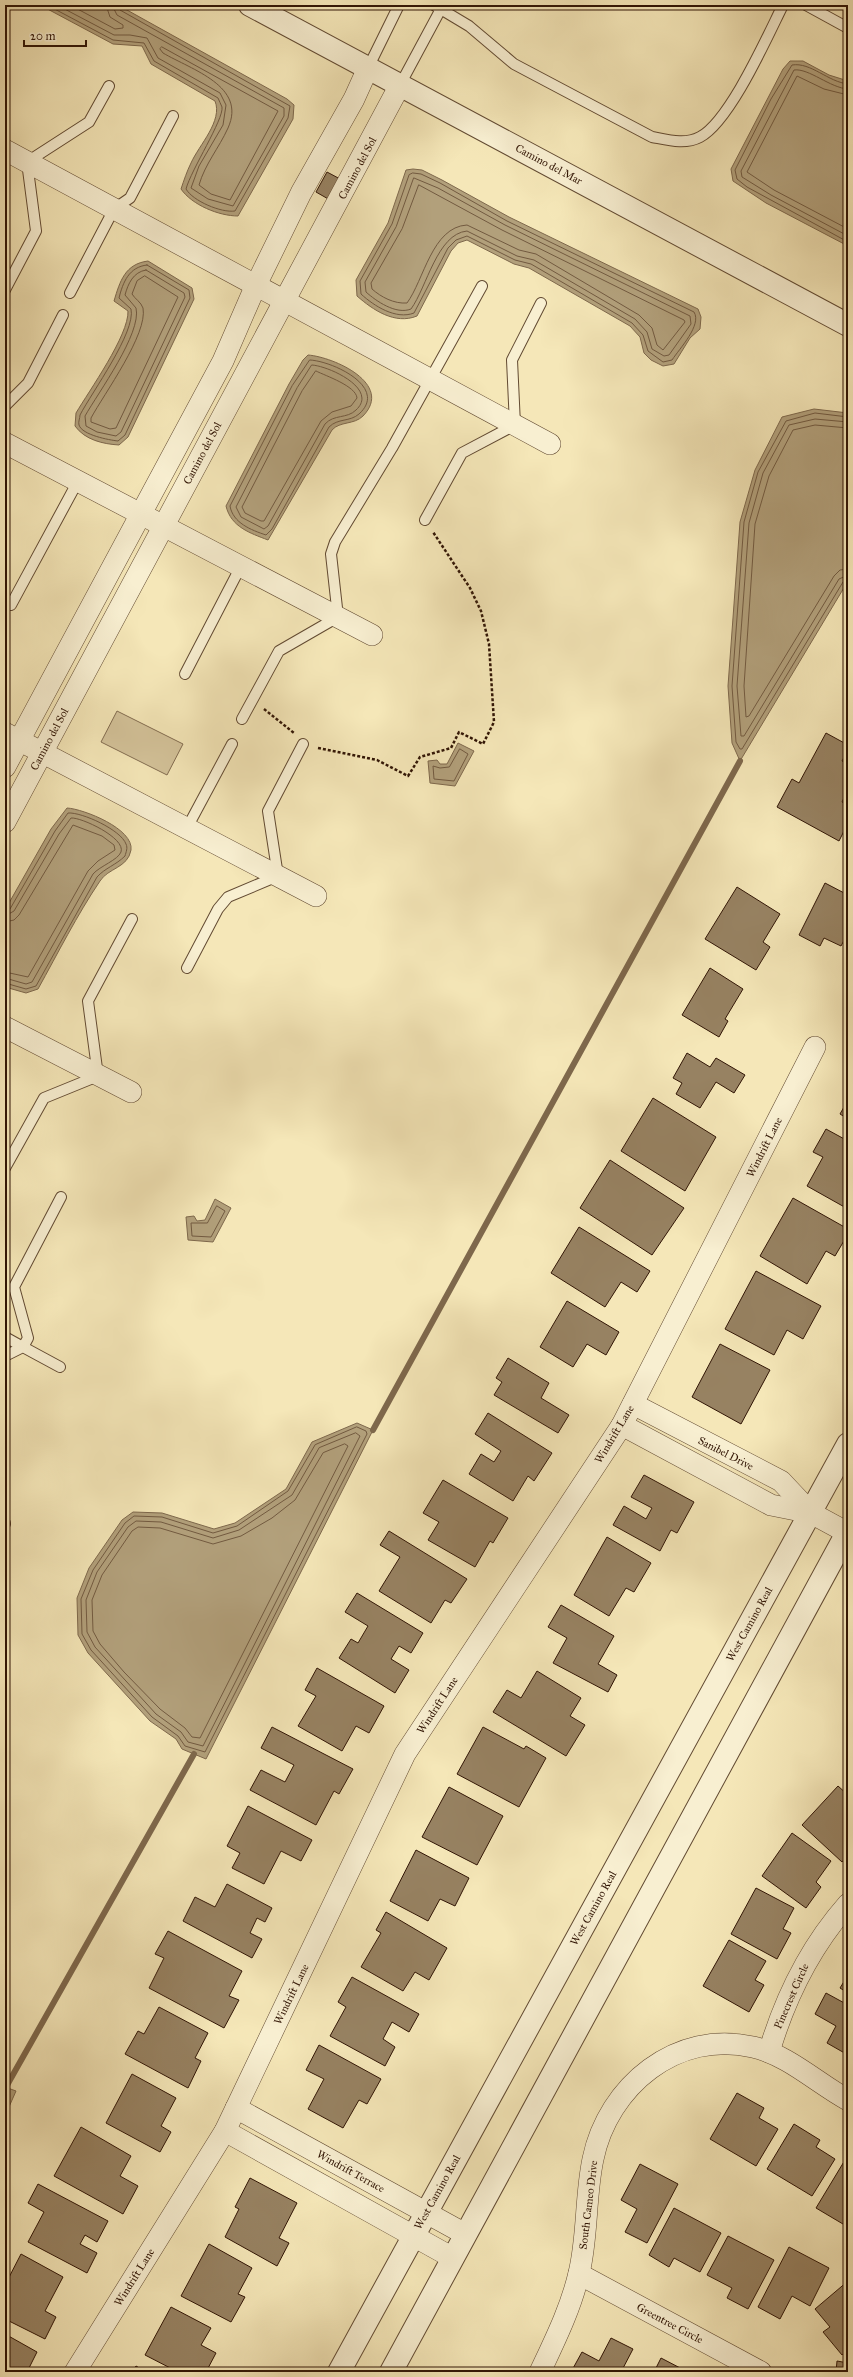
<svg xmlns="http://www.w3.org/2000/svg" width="853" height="2377" font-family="'IM FELL Great Primer',serif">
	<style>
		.green { fill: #d4c39a; stroke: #826c50 }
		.water { fill: #b2a07b; stroke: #7e684c }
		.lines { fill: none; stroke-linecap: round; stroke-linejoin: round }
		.shore { stroke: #725a40; stroke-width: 1 }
		.stream { stroke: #7e684c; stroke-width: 6 }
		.building { fill: #978262; stroke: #311505 }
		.service-casing { stroke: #624a32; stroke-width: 12 }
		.minor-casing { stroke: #624a32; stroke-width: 22 }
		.tertiary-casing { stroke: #624a32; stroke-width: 24 }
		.path { stroke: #311505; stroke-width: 2.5; stroke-dasharray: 3 2; stroke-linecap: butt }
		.service { stroke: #f8efd1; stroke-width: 10 }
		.minor { stroke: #f8efd1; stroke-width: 21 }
		.tertiary { stroke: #f8efd1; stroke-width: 22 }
		.labels { text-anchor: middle; stroke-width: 4; stroke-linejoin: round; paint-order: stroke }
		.street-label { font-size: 11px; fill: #311505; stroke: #f8efd1 }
	</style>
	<rect width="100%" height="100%" fill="#f5e7b8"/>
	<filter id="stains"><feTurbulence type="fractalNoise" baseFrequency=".005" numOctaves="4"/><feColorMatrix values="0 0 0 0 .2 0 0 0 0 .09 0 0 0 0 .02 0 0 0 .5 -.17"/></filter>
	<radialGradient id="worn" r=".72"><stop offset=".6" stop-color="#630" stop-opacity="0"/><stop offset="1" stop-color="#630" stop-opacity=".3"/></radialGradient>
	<!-- green -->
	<path class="green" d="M117 711 183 744 167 775 101 742Z"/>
	<!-- water -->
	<g class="water">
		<path d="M40 5H118L287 99 294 105 293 119 238 216C219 216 192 205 181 189 184 180 187 171 191 163 199 145 223 121 215 101L151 64 142 46 113 44Z"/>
		<path d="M790 61H803L829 75 848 81V246L766 203 733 181 731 169 783 69Z"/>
		<path d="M413 169 422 170 442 180 509 217 698 309 701 317 700 329 690 338 674 364 663 366 651 360 644 353 640 337 630 326 529 268 514 264 467 240 458 243 451 251 417 316C395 325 373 310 357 296L356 280 388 223 406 170Z"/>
		<path d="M148 261 192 288 194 299 128 437 119 445C103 444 85 440 75 426L76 413C89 391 129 335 128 311L114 301C120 281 125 264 148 261Z"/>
		<path d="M308 355C334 357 394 384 363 416 354 425 340 421 332 430L268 540C250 533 231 527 226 506L289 384 303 360Z"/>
		<path d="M814 409 848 413V581L740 761 732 743 728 686 740 522 755 470 782 417Z"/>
		<path d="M458 743 474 751 455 786 430 783 428 761 437 760 440 764H447Z"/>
		<path d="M67 808C84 809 134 829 131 850 128 868 108 868 100 881 77 915 58 953 38 989L26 993 5 987V910L51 829Z"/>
		<path d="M215 1199 231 1208 213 1242 188 1240 186 1217 194 1216 197 1221 205 1220Z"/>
		<path d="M357 1423 373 1430 206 1759 182 1749 176 1739 150 1721 88 1653 78 1635 77 1598 89 1568 122 1520 133 1512 162 1513 214 1529 235 1523 286 1489 312 1442Z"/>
		<path d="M5 2087 16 2091 5 2116Z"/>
	</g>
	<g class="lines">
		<!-- shore -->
		<g class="shore">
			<path d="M47 5 113 40 144 43 154 61 218 98C219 101 221 104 222 107 224 119 191 170 186 189 193 201 221 213 235 211L288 118 290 106 120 10 117 5"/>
			<path d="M57 5 114 35H130L147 38 158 58 220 93 226 105 223 125 199 166 191 188 208 199 233 206 284 116V108L117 15 112 5"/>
			<path d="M70 5 115 29 123 28V25L110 17 106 5"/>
			<path d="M162 47 278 111 230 200 211 194 199 185C205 164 219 148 228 128 247 86 192 70 163 53L160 49Z"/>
			<path d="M848 84C828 82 811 62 792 65L771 99 735 170 737 179 747 187 848 242"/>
			<path d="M848 89C830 88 809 68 794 70L741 171 742 177 771 195 848 236"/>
			<path d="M848 95 824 89 797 76 747 172 774 190 848 229"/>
			<path d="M413 173 421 174 440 183 507 221 694 312C702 325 680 348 672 360L663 362 648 351 643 335 632 323 531 264 515 260 467 236 456 240 448 248 414 313C396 320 374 306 361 294L360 281 392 224 409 175Z"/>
			<path d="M414 178 438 188 505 225 690 316 691 324 669 355 664 356 652 349 647 332 635 319 534 260 517 256 467 231C437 234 427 287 411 309 396 315 376 301 366 292L365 282 396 227Z"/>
			<path d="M419 185 502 230 684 320 685 322 663 350 657 345 652 328 639 315 536 254 519 250 467 225C432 227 424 280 407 303 394 304 381 297 372 289L371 283 402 229Z"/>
			<path d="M147 265 189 290 190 298 125 435 118 441C109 440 82 435 79 425 78 422 80 418 80 415 92 392 136 332 131 309L119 298C123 282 129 267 147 265Z"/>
			<path d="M146 270 184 293 185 297 121 432 116 436 97 432 86 426 85 416C98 393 142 333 136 308L125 295C128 284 133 272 146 270Z"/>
			<path d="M145 276 178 297 116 428 110 429 91 422V418C104 394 148 334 143 308 141 302 135 299 132 294L137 281Z"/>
			<path d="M310 360C332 361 389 387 359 414 350 422 338 418 329 427L272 529 266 535C251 530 233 523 230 506L292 386Z"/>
			<path d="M312 365C329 366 379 389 356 410 347 419 334 414 325 424L268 526 264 529 241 517 236 507 297 388Z"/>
			<path d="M316 371C326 376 356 386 357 398L351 406 332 412 321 421 264 521H261L245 513 242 507 302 391Z"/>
			<path d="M848 417 815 413 786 421 758 472 744 522 732 686 736 742 740 749H742L843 582 848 580"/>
			<path d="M848 422 815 419 789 425 763 473 749 523 737 686 741 736H744L839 579 848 575"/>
			<path d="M848 428 815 425 793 430 769 476 755 524 744 686 746 717 749 716 834 576 840 570 848 569"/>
			<path d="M460 749 468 754 454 781 434 779 433 766 440 768 449 767Z"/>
			<path d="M5 911 10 909 55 831 68 813C82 812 121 830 126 844 128 848 126 852 125 856 116 865 105 868 97 877L36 986 26 989 5 983"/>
			<path d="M5 916 14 911 59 834 71 818C81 817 126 838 121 852 118 860 100 866 93 874L32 982 26 984 5 978"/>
			<path d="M5 922 14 920 19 915 73 825 102 836 114 845 115 850 98 861 88 871 28 977 5 972"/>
			<path d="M217 1206 225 1211 211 1237 192 1236 191 1223H207Z"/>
			<path d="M357 1427 366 1431 367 1434 205 1752 185 1746 178 1736 152 1717 91 1650 82 1634 81 1599 93 1570 125 1523 134 1516 162 1517 213 1533 237 1526 288 1491 315 1445Z"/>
			<path d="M356 1433 360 1436 203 1746 188 1742 181 1732 156 1714 95 1647 87 1632 86 1600 97 1572 128 1527 136 1521 161 1522 213 1538 239 1530 292 1495 319 1448Z"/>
			<path d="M345 1444 348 1446 200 1738 192 1737 185 1728 160 1709 124 1672 100 1644 93 1631 92 1600 102 1575 132 1531 138 1527 160 1528 213 1544 241 1536 272 1518 295 1500 323 1453Z"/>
		</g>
		<!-- stream -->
		<g class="stream">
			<path d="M373 1430 740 761"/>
			<path d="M6 2087 194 1754"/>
		</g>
	</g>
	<!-- building -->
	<g class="building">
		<path d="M327 172 342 180 330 200 316 192Z"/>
		<path d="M826 733 848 745V750L842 761 848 764V790L842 802 848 805V823L839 841 777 807 792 779 799 783Z"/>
		<path d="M825 883 848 895V933L841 946 824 938 820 946 799 935Z"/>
		<path d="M737 887 780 914 763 942 770 947 756 970 705 939Z"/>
		<path d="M710 968 743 989 725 1019 728 1021 719 1037 682 1015Z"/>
		<path d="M687 1053 710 1067 716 1058 745 1075 734 1093 716 1082 700 1108 676 1094 682 1083 673 1078Z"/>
		<path d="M653 1098 716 1137 685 1191 621 1151Z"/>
		<path d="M848 1100V1119L840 1114Z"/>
		<path d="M826 1129 848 1141V1209L807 1186 823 1157 813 1152Z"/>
		<path d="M610 1160 684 1208 652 1255 580 1208Z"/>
		<path d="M793 1198 848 1229V1234L835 1256 826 1251 807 1284 760 1256Z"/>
		<path d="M579 1227 650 1271 637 1292 621 1282 605 1307 551 1273Z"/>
		<path d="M756 1271 821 1306 803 1339 787 1330 774 1355 725 1329Z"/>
		<path d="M567 1301 619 1332 606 1355 587 1344 573 1367 540 1347Z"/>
		<path d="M720 1344 770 1370 741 1424 692 1397Z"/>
		<path d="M508 1358 549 1383 541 1398 569 1415 558 1433 494 1395 502 1382 496 1378Z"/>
		<path d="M488 1413 552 1453 534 1481 528 1476 513 1501 469 1474 481 1454 494 1462 501 1451 475 1434Z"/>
		<path d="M644 1475 694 1502 677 1533 671 1530 660 1551 613 1525 624 1506 646 1519 652 1508 631 1497Z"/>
		<path d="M443 1480 508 1518 493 1543 490 1541 475 1567 428 1540 439 1522 423 1513Z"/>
		<path d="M389 1531 467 1579 451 1603 445 1600 431 1623 379 1591 400 1557 380 1545Z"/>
		<path d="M607 1537 651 1563 634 1592 626 1588 609 1616 574 1595Z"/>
		<path d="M357 1593 423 1633 411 1653 399 1646 391 1659 409 1670 395 1693 339 1658 351 1639 358 1643 368 1626 345 1612Z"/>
		<path d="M561 1605 614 1636 598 1664 617 1675 608 1692 553 1663 567 1638 548 1627Z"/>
		<path d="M317 1668 384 1706 369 1733 356 1726 342 1751 298 1726 316 1696 305 1690Z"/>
		<path d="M537 1671 581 1698 570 1716 585 1725 566 1756 493 1712 507 1690 521 1698Z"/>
		<path d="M272 1727 353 1769 339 1794 334 1791 316 1825 250 1790 261 1770 285 1782 294 1765 261 1748Z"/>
		<path d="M483 1727 524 1749 526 1746 546 1758 519 1807 457 1774Z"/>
		<path d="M838 1786 848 1795V1855L842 1862 802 1825Z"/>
		<path d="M449 1787 503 1816 477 1865 422 1837Z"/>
		<path d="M248 1806 312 1840 301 1861 281 1851 264 1884 232 1868 240 1853 227 1846Z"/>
		<path d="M792 1833 831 1861 816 1882 821 1887 806 1908 762 1876Z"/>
		<path d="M416 1850 469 1878 455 1906 440 1899 428 1921 390 1901Z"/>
		<path d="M227 1884 272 1908 265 1922 257 1918 250 1933 262 1939 252 1958 183 1921 195 1897 215 1907Z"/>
		<path d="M756 1888 794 1908 783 1929 791 1933 777 1959 731 1934Z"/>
		<path d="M386 1912 447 1948 429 1980 415 1972 403 1991 361 1967 381 1933 376 1930Z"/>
		<path d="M168 1931 242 1971 229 1996 239 2000 224 2028 149 1988 164 1958 155 1954Z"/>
		<path d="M729 1940 766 1961 755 1980 764 1985 749 2012 703 1986Z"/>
		<path d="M848 1975V1993L840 1988Z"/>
		<path d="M352 1977 419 2014 409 2032 392 2022 383 2039 395 2047 385 2066 330 2036 346 2007 338 2002Z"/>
		<path d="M826 1993 848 2005V2055L827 2043 836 2026 815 2014Z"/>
		<path d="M159 2007 208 2033 195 2058 201 2061 188 2088 125 2054 138 2031 144 2034Z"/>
		<path d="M319 2045 381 2079 367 2104 359 2100 343 2128 308 2109 324 2079 306 2070Z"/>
		<path d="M132 2074 176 2098 161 2126 171 2132 160 2152 106 2123Z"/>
		<path d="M737 2093 764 2108 759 2118 778 2129 756 2166 710 2139Z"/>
		<path d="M794 2124 820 2140 816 2147 835 2159 812 2196 767 2169Z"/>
		<path d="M81 2127 131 2156 120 2176 138 2186 123 2214 54 2176Z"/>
		<path d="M848 2155V2227L816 2208Z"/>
		<path d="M640 2164 678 2184 647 2243 625 2232 637 2209 621 2200Z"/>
		<path d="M250 2178 297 2203 279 2238 289 2243 277 2266 225 2237 239 2209 235 2207Z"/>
		<path d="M38 2184 108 2221 97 2242 85 2235 80 2244 97 2253 87 2273 28 2242 44 2212 28 2203Z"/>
		<path d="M674 2208 721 2233 700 2272 674 2258 669 2267 649 2255Z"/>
		<path d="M728 2236 774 2260 748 2309 727 2298 732 2288 707 2275Z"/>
		<path d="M209 2244 252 2268 238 2294 245 2297 231 2322 181 2296Z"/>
		<path d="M789 2247 829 2268 810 2306 792 2296 780 2319 758 2307Z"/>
		<path d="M21 2254 63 2277 45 2311 56 2317 45 2339 5 2319V2285Z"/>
		<path d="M848 2281V2350L842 2355 823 2332 830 2327 815 2309Z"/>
		<path d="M171 2307 211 2328 201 2345 216 2353 206 2372H178L145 2355Z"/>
		<path d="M5 2334 37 2352 27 2372H19L7 2366 5 2369Z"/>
		<path d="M611 2338 633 2349 621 2372H571L582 2352 599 2361Z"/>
		<path d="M661 2358 684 2370 683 2372H654Z"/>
		<path d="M837 2361 848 2363V2372H836Z"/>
		<path d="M136 2366 146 2372H132Z"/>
	</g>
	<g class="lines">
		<!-- service casing -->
		<g class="service-casing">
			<g id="service">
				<path d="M434 5 469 26 514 64 652 137C668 140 685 145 700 137 730 121 767 37 783 5"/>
				<path d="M806 5 848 28"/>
				<path d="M368 68 399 5"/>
				<path d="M400 85 443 5"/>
				<path d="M5 290 36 231 27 162 89 122 109 86"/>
				<path d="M70 293 114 209 130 198 173 116"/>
				<path d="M5 406 28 383 63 315"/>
				<path d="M425 520 462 453 515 425 512 360 541 303"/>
				<path d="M11 605 78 481"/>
				<path d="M185 674 241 566"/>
				<path d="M242 719 279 651 338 617 331 554 335 542 392 448 482 286"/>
				<path d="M187 828 232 744"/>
				<path d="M187 968 218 909 228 897 278 876 268 811 303 744"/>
				<path d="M5 1168 44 1098 98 1076 88 1001 132 919"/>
				<path d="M5 1337 23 1347 28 1338 14 1287 61 1197"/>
				<path d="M5 1356 23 1347 60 1367"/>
				<path d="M5 1523V1524"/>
			</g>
		</g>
		<!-- minor casing -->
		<g class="minor-casing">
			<g id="minor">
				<path d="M5 150 550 444"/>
				<path d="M5 443 372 635"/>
				<path d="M5 733 316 896"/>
				<path d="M5 767 223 361 256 285 301 193 354 99 368 68"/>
				<path d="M5 822 400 85"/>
				<path d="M5 1027 131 1092"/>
				<path d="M633 1404 781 1481 811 1513 848 1533"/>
				<path d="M622 1425 771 1505 811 1513"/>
				<path d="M769 2052C785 1998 810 1947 848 1904"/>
				<path d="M236 2108 465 2234"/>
				<path d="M225 2131 453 2258"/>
				<path d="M579 2274 761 2372"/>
				<path d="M75 2372 225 2131 405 1754 622 1425 815 1047"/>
				<path d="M540 2372C555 2340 571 2308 579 2273 588 2236 585 2197 593 2159 608 2086 677 2029 753 2047 788 2055 817 2083 848 2100"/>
			</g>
		</g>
		<!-- tertiary casing -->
		<g class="tertiary-casing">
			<g id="tertiary">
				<path d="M250 5 848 325"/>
				<path d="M339 2372 848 1444"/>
				<path d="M391 2372 848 1531"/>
			</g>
		</g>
		<!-- path -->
		<g class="path">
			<path d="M264 709 294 733"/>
			<path d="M318 748 377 760 408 776 420 757 451 748 459 732 483 744 494 722 489 644 481 611 470 588 433 532"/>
		</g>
		<!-- service -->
		<use href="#service" class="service"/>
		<!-- minor -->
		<use href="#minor" class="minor"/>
		<!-- tertiary -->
		<use href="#tertiary" class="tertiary"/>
	</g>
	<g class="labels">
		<!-- street labels -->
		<g class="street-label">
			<text transform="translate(549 164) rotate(28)" y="4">Camino del Mar</text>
			<text transform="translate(357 168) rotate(-62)" y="4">Camino del Sol</text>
			<text transform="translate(202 453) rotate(-62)" y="4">Camino del Sol</text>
			<text transform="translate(49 739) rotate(-62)" y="4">Camino del Sol</text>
			<text transform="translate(764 1147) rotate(-63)" y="4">Windrift Lane</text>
			<text transform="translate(614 1434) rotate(-59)" y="4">Windrift Lane</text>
			<text transform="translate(726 1453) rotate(27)" y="4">Sanibel Drive</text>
			<text transform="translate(749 1624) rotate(-61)" y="4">West Camino Real</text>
			<text transform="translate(437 1705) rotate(-57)" y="4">Windrift Lane</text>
			<text transform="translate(593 1908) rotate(-61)" y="4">West Camino Real</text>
			<text transform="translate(291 1994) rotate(-64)" y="4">Windrift Lane</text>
			<text transform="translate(791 1996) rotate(-66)" y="4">Pinecrest Circle</text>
			<text transform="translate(351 2171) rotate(29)" y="4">Windrift Terrace</text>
			<text transform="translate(437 2192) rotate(-61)" y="4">West Camino Real</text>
			<text transform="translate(588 2205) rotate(-83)" y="4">South Cameo Drive</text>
			<text transform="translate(134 2277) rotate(-58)" y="4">Windrift Lane</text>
			<text transform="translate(670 2323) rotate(28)" y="4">Greentree Circle</text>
		</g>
	</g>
	<!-- margin -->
	<rect width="853" height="2377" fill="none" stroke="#f5e7b8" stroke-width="20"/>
	<rect x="6" y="6" width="841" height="2365" fill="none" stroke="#311505" stroke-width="2"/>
	<rect x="10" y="10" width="833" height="2357" fill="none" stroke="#311505"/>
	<!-- scale -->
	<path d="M24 40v6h62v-6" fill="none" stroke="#311505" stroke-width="2"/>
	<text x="30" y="40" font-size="12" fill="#311505" stroke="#f8efd1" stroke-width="3" paint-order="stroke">20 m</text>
	<rect width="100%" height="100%" filter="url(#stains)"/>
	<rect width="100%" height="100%" fill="url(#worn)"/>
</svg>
